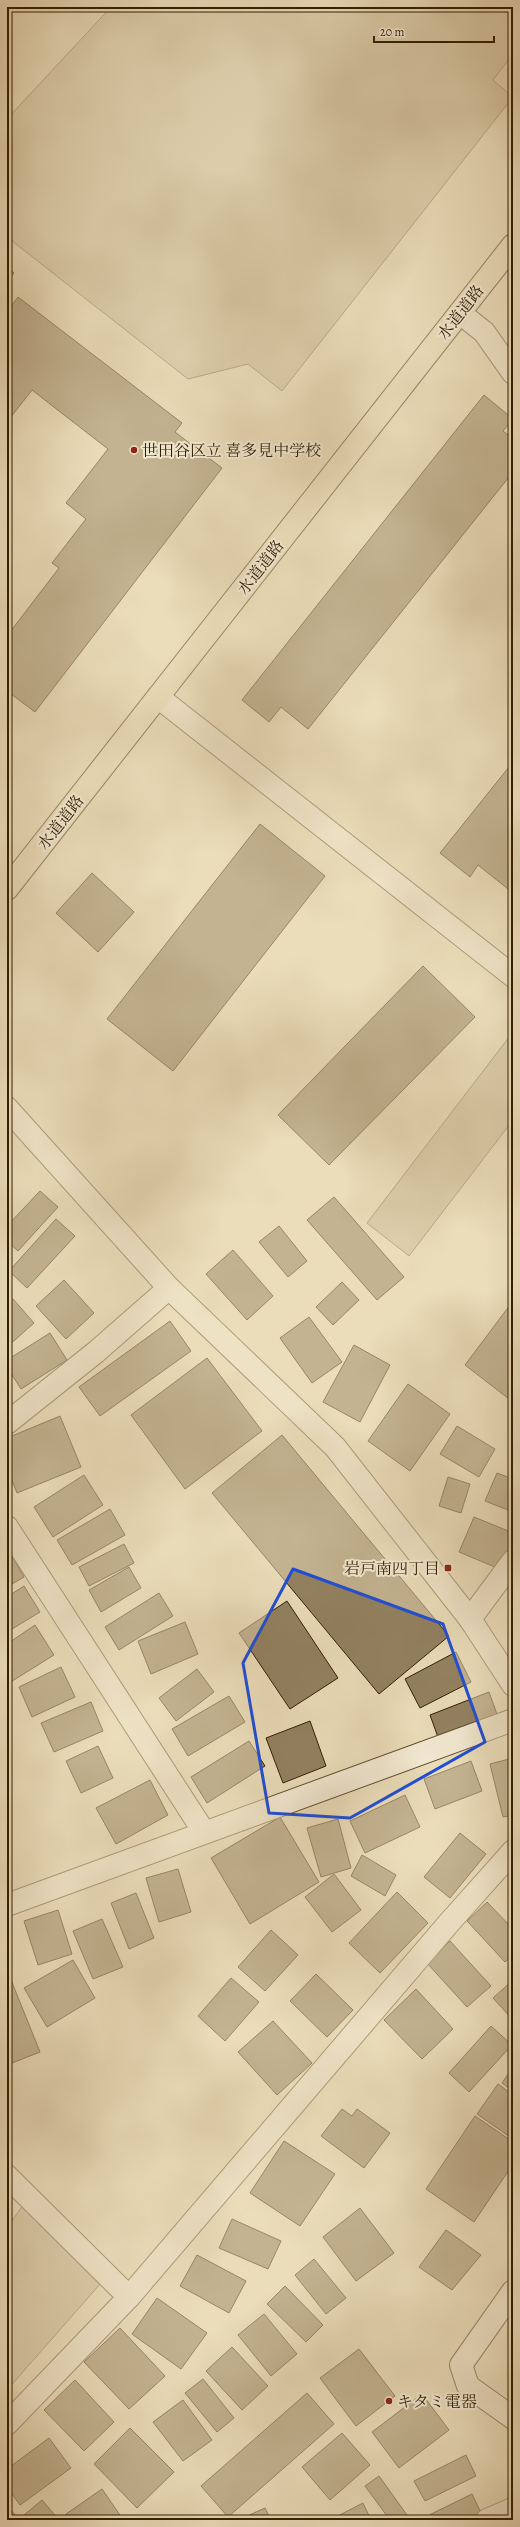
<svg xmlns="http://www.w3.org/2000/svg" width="520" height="2527" font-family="Alegreya,'Noto Serif JP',serif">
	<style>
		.green { fill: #ccbc9a; stroke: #7f6c4d }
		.building { fill: #928161; stroke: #321d00 }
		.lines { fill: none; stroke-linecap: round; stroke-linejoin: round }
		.lane-casing { stroke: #604d2e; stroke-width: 24 }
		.street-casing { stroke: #604d2e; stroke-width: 24 }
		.secondary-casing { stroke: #321d00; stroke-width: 24 }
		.primary-casing { stroke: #321d00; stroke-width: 24 }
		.lane { stroke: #f2e9d2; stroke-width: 22 }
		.street { stroke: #f2e9d2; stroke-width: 22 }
		.secondary { stroke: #f2e9d2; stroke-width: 22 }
		.primary { stroke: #ebddba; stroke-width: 22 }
		.marked { fill: none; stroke: #1d4ed8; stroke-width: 3; stroke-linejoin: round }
		.poi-dot { fill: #8f2418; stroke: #f2e9d2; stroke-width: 1.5 }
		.labels { text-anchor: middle; stroke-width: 4; stroke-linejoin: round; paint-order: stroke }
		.street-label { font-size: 16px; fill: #321d00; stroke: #f2e9d2 }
		.poi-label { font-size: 16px; fill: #321d00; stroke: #f2e9d2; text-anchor: start }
	</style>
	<rect width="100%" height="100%" fill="#ebddba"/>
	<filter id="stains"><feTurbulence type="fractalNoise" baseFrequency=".005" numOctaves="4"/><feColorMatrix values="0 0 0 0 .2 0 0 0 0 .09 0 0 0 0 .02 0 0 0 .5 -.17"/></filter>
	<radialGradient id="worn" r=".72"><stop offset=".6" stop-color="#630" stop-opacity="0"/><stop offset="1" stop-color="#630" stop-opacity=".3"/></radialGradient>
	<!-- green -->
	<g class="green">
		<path d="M111 7H513V54L493 80 513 97 282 391 248 364 188 379 7 237V119Z"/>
		<path d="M513 1032V1120L409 1256 367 1223Z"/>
		<path d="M23 2205 101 2283 7 2390V2228Z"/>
	</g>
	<!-- building -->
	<g class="building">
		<path d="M7 267 14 273 7 282Z"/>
		<path d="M18 297 182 423 175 432 222 468 35 712 7 691V636L59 568 52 563 86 519 66 503 108 449 32 390 7 422V312Z"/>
		<path d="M513 326V336L508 331Z"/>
		<path d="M484 395 513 419 503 431 513 439V472L308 729 281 707 269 722 242 700Z"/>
		<path d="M513 762V893L478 865 470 877 440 853Z"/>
		<path d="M260 824 325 876 173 1071 107 1019Z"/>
		<path d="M92 873 134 912 98 952 56 913Z"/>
		<path d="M423 966 475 1017 329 1165 278 1115Z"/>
		<path d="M40 1191 58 1207 18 1251 7 1241V1226Z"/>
		<path d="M334 1197 404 1277 377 1300 307 1220Z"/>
		<path d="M56 1219 75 1236 27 1288 9 1271Z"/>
		<path d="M279 1226 307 1261 288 1277 259 1242Z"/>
		<path d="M233 1250 273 1296 247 1320 206 1274Z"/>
		<path d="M64 1280 94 1313 66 1339 36 1306Z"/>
		<path d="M342 1282 359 1300 333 1325 316 1307Z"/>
		<path d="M13 1299 34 1323 7 1347V1304Z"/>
		<path d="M513 1301V1402L465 1365Z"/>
		<path d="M309 1317 342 1362 312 1383 280 1338Z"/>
		<path d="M170 1321 191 1351 100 1416 79 1387Z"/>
		<path d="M50 1333 67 1360 21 1389 7 1367V1360Z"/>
		<path d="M354 1345 390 1365 360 1422 323 1402Z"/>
		<path d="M207 1358 262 1431 185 1489 131 1415Z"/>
		<path d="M408 1384 450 1414 410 1471 368 1441Z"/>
		<path d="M60 1416 81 1467 17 1493 7 1468V1438Z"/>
		<path d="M457 1426 495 1449 479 1477 440 1454Z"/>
		<path d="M282 1435 449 1636 379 1694 212 1493Z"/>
		<path d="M497 1473 513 1479V1512L485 1501Z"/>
		<path d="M84 1475 103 1505 53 1537 34 1507Z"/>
		<path d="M448 1477 470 1484 461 1513 439 1506Z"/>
		<path d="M110 1509 125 1535 72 1565 57 1540Z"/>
		<path d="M474 1517 513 1533V1542L502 1570 459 1552Z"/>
		<path d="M124 1544 134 1563 89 1586 79 1567Z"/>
		<path d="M7 1547 24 1577 7 1587Z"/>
		<path d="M129 1567 141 1588 101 1612 89 1590Z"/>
		<path d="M24 1586 40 1612 7 1632V1597Z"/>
		<path d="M159 1593 173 1616 119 1650 105 1627Z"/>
		<path d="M287 1601 338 1678 290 1709 239 1633Z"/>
		<path d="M185 1622 198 1654 151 1674 138 1641Z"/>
		<path d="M35 1625 54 1655 9 1683 7 1680V1644Z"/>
		<path d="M456 1652 471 1682 420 1708 405 1679Z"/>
		<path d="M61 1667 75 1697 32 1717 19 1687Z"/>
		<path d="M197 1669 214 1692 176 1721 159 1698Z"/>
		<path d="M489 1692 498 1717 439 1740 430 1715Z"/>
		<path d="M229 1696 245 1722 188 1756 172 1729Z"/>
		<path d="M91 1702 103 1731 54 1752 41 1723Z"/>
		<path d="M310 1721 326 1766 283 1783 266 1738Z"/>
		<path d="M249 1741 265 1766 207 1803 191 1777Z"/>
		<path d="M98 1746 113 1778 81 1793 66 1761Z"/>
		<path d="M513 1758V1815L503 1817 490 1764Z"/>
		<path d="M471 1761 482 1791 435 1809 424 1779Z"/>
		<path d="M150 1780 168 1815 116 1844 96 1808Z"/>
		<path d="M405 1795 420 1827 365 1853 350 1821Z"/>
		<path d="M280 1817 319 1882 250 1924 211 1858Z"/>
		<path d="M338 1819 351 1868 321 1877 307 1828Z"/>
		<path d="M460 1833 486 1854 450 1898 424 1877Z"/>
		<path d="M362 1855 396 1875 385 1896 351 1876Z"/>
		<path d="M178 1869 191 1912 159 1922 146 1878Z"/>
		<path d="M334 1874 361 1910 332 1932 305 1897Z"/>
		<path d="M397 1892 428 1923 380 1973 349 1943Z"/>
		<path d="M136 1893 154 1938 129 1949 111 1903Z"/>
		<path d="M487 1902 513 1929V1955L505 1962 467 1921Z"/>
		<path d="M58 1910 72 1954 38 1965 24 1921Z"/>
		<path d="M102 1919 123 1967 93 1979 73 1931Z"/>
		<path d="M271 1930 298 1955 265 1991 238 1967Z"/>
		<path d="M450 1941 491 1986 467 2007 426 1962Z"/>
		<path d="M73 1960 95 1998 47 2027 24 1988Z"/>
		<path d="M7 1970 40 2052 7 2065Z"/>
		<path d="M316 1974 353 2010 327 2037 290 2001Z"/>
		<path d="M231 1978 259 2002 225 2041 198 2016Z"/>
		<path d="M513 1980V2020L493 1998Z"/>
		<path d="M416 1989 453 2029 422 2059 384 2020Z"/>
		<path d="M273 2021 312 2063 277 2095 238 2052Z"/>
		<path d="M491 2026 512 2045 469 2092 449 2073Z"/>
		<path d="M513 2067V2091L502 2083Z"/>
		<path d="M498 2084 513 2095V2139L477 2114Z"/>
		<path d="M342 2109 352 2116 357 2109 390 2133 364 2168 321 2136Z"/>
		<path d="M475 2116 513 2142V2164L474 2222 426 2189Z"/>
		<path d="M284 2141 335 2174 300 2226 250 2193Z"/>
		<path d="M360 2208 394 2253 356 2281 323 2237Z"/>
		<path d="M232 2219 281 2241 268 2269 219 2248Z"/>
		<path d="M446 2230 481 2255 452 2290 419 2267Z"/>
		<path d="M197 2255 246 2281 229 2313 180 2286Z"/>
		<path d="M314 2259 346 2298 326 2314 295 2275Z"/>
		<path d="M285 2286 323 2325 306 2342 267 2304Z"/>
		<path d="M157 2298 207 2333 181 2369 132 2334Z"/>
		<path d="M264 2314 297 2354 271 2376 238 2335Z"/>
		<path d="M120 2328 165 2376 129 2409 84 2362Z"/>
		<path d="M232 2347 268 2386 242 2410 206 2371Z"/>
		<path d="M359 2349 395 2396 356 2426 320 2378Z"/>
		<path d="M203 2379 234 2418 217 2432 185 2393Z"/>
		<path d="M75 2380 114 2422 84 2451 44 2410Z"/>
		<path d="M307 2393 334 2424 228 2517 201 2486Z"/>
		<path d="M422 2394 449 2430 399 2468 372 2432Z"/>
		<path d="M183 2400 212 2440 183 2461 153 2422Z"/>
		<path d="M130 2428 174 2472 137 2508 94 2464Z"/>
		<path d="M342 2433 370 2465 330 2500 302 2467Z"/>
		<path d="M49 2438 71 2468 20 2505 7 2487V2469Z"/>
		<path d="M466 2455 476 2476 425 2501 414 2481Z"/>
		<path d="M379 2476 407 2515 400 2520H390L365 2486Z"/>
		<path d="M102 2489 122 2518 71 2520 66 2514Z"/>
		<path d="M472 2494 483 2517 476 2520H419Z"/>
		<path d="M42 2500 59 2520H18Z"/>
		<path d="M363 2503 371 2520H330Z"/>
		<path d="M7 2505 16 2516 11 2520H7Z"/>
		<path d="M265 2508 271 2520H238Z"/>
	</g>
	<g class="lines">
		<!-- lane casing -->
		<g class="lane-casing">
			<path id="lane" d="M487 2520 513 2509"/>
		</g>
		<!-- street casing -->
		<g class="street-casing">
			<g id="street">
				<path d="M460 313 484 332 513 373"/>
				<path d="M158 697 513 976"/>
				<path d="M7 1108 169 1288 335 1447 470 1619 513 1685"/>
				<path d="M7 1423 96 1352 169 1288"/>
				<path d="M7 1527 204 1832"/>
				<path d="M470 1619 513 1561"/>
				<path d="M7 1905 513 1720"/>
				<path d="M7 2176 129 2297"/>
				<path d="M7 2424 129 2297 448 1924 513 1851"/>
			</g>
		</g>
		<!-- secondary casing -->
		<g class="secondary-casing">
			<path id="secondary" d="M513 2291 461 2365 468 2386 513 2418"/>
		</g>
		<!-- primary casing -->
		<g class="primary-casing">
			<path id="primary" d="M7 889 513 245"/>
		</g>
		<!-- lane -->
		<use href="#lane" class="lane"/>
		<!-- street -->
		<use href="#street" class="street"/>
		<!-- secondary -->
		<use href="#secondary" class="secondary"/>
		<!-- primary -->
		<use href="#primary" class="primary"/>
	</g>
	<!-- marked area -->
	<path d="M0 0H520V2527H0ZM293 1569 443 1624 485 1742 350 1818 269 1813 243 1663Z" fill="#ebddba" fill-opacity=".55" fill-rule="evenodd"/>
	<path class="marked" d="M293 1569 443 1624 485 1742 350 1818 269 1813 243 1663Z"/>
	<!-- markers -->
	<g class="poi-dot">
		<circle cx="134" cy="450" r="4"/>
		<rect x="444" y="1564" width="8" height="8" rx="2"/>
		<circle cx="389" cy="2401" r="4"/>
	</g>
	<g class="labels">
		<!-- street labels -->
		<g class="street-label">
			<text transform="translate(460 312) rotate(-52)" y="6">水道道路</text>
			<text transform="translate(260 567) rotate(-52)" y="6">水道道路</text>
			<text transform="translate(60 822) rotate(-52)" y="6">水道道路</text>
		</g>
		<!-- poi labels -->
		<g class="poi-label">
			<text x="142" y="456">世田谷区立 喜多見中学校</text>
			<text x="440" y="1574" text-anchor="end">岩戸南四丁目</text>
			<text x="397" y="2407">キタミ電器</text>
		</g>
	</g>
	<!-- margin -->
	<rect width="520" height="2527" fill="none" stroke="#ebddba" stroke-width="24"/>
	<rect x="8" y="8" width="504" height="2511" fill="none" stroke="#321d00" stroke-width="2"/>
	<rect x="12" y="12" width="496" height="2503" fill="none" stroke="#321d00"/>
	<!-- scale -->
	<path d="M374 36v6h120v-6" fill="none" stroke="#321d00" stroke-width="2"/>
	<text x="380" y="36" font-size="12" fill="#321d00" stroke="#f2e9d2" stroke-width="3" paint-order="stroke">20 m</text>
	<rect width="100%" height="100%" filter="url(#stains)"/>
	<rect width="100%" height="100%" fill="url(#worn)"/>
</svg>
